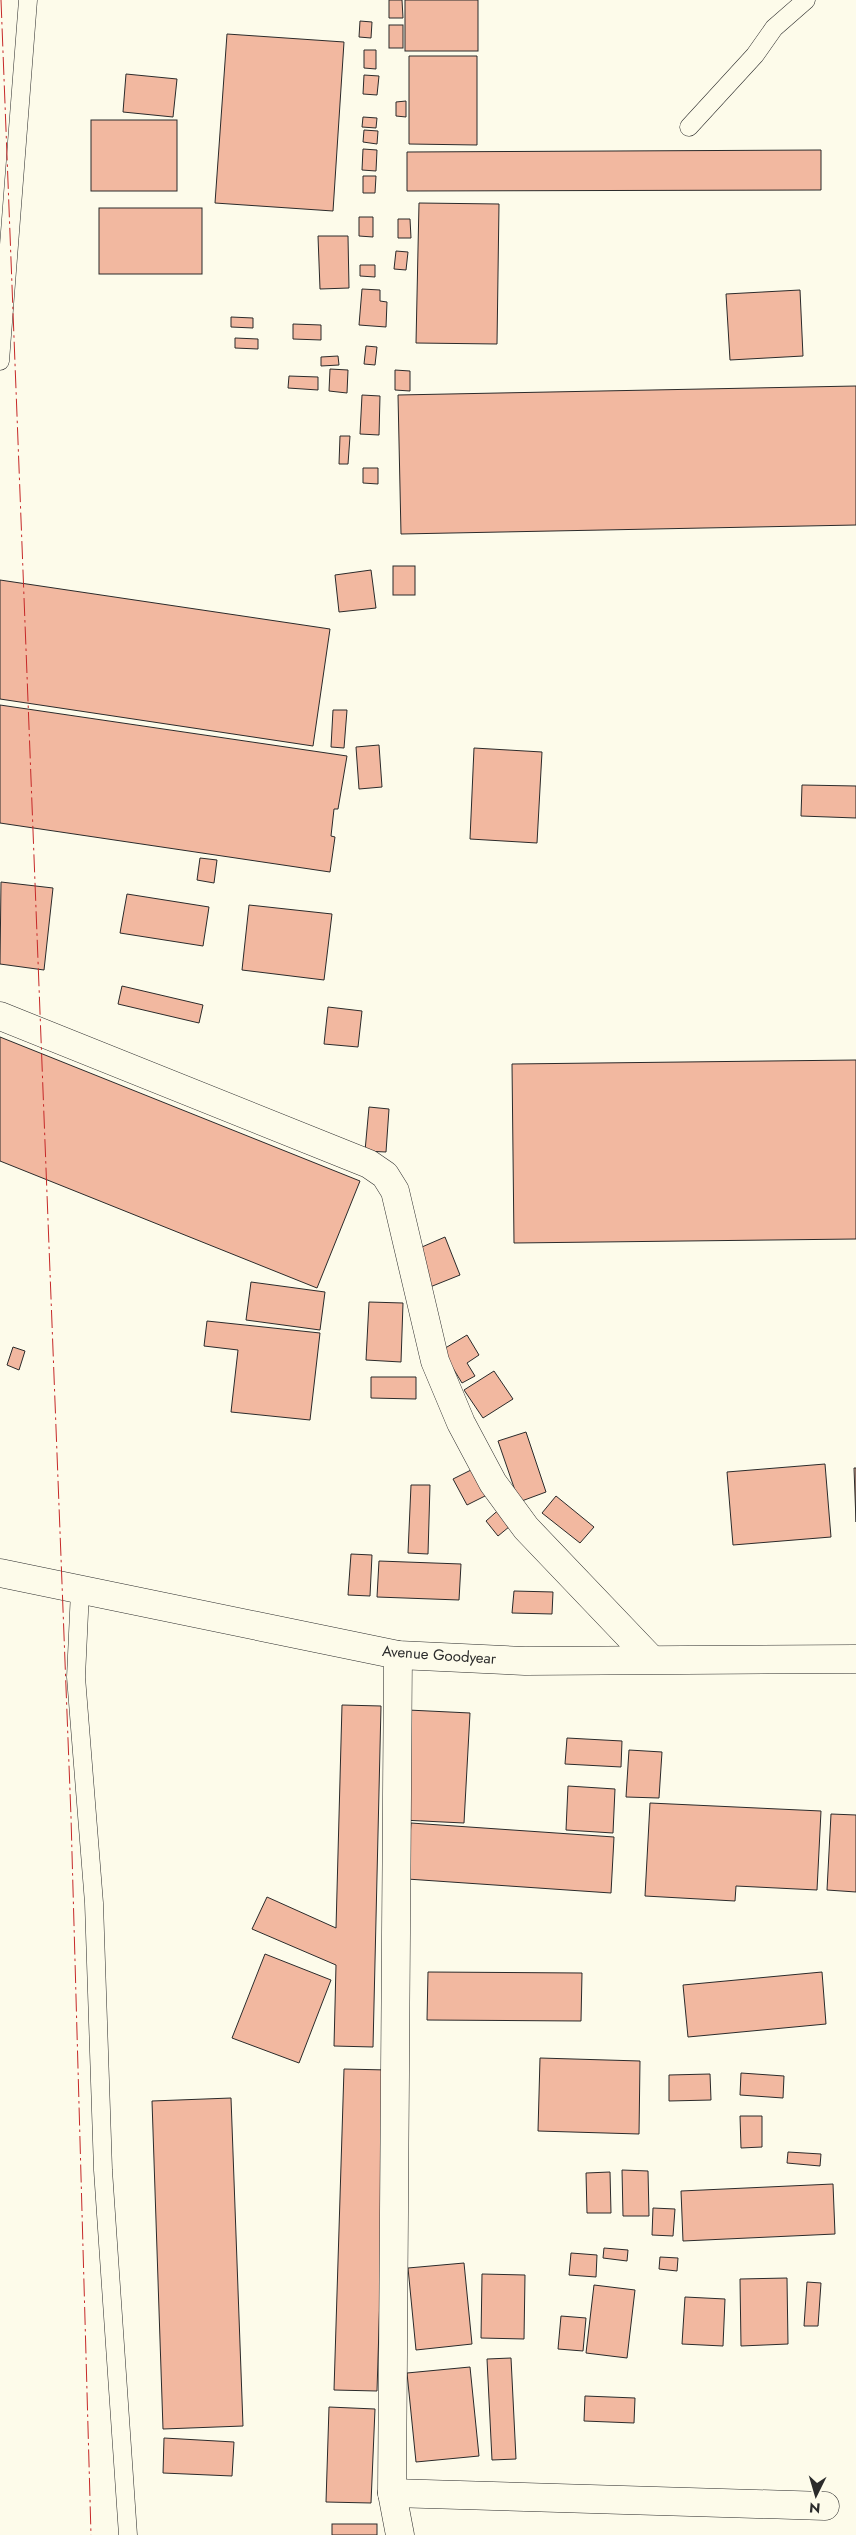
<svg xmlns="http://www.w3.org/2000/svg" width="856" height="2535" font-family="Jost,sans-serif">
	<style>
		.building { fill: #f2b8a0; stroke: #2b2b2b }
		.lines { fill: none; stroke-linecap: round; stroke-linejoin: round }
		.lane-casing { stroke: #2b2b2b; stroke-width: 19 }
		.street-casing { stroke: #2b2b2b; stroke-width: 29 }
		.lane { stroke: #fdfbea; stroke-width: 18 }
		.street { stroke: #fdfbea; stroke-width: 28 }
		.power { stroke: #c62828; stroke-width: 1; stroke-dasharray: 18 4 2.5 4; stroke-linecap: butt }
		.labels { text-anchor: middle; stroke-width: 4; stroke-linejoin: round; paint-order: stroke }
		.street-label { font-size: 15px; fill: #2b2b2b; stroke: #fdfbea }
	</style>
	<rect width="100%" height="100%" fill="#fdfbea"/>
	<!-- building -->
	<g class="building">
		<path d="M389 0H402L403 18H389Z"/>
		<rect x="405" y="0" width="73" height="51"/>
		<path d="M360 21 372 22 371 38 359 37Z"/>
		<rect x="389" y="25" width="14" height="23"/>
		<path d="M227 34 344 42 333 211 215 203Z"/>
		<path d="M364 50H376V69L364 68Z"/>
		<path d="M409 56H477V145L409 144Z"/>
		<path d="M126 74 177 79 173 117 123 112Z"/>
		<path d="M364 75 379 76 377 95 363 94Z"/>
		<path d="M406 101V117L396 116V102Z"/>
		<path d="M363 117 377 118 376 128 362 127Z"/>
		<rect x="91" y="120" width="86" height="71"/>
		<path d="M364 130 378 131 377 144 363 142Z"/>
		<path d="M363 149 377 150 376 171 362 170Z"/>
		<path d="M821 150V190L407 191V152Z"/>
		<path d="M363 176H376L375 193H363Z"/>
		<path d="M419 203 499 204 497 344 416 343Z"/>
		<rect x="99" y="208" width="103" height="66"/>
		<path d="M359 217H373V237L359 236Z"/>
		<path d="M398 219H410L411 238H398Z"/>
		<path d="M318 236H348L349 288 320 289Z"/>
		<path d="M396 251 408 252 406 270 394 269Z"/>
		<path d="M360 265H375V277L360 276Z"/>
		<path d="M362 289 380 290V301L387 302 386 327 359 325Z"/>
		<path d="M800 290 803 356 730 360 726 294Z"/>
		<path d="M231 317 253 318V328L231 327Z"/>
		<path d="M293 324 321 325V340L293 339Z"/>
		<path d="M235 338 258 339V349L235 348Z"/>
		<path d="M366 346 377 347 375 365 364 364Z"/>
		<path d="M338 356 339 365 321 366V357Z"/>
		<path d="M330 369 348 370 347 393 329 391Z"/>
		<path d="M395 370 410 371V391L395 390Z"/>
		<path d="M289 376 318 377V390L288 388Z"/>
		<path d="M856 386V525L401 534 398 395Z"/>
		<path d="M362 395 380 396 379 435 360 434Z"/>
		<path d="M340 436H350L348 464H339Z"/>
		<path d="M363 468H378V484L363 483Z"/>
		<rect x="393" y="566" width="22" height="29"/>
		<path d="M371 570 376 608 339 612 335 575Z"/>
		<path d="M0 580 330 629 313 746 0 699Z"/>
		<path d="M0 705 347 756 338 809H334L331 836 335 837 330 872 0 823Z"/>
		<path d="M333 710H347L344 748 331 747Z"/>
		<path d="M379 745 382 787 359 789 356 747Z"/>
		<path d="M474 748 542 752 537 843 470 839Z"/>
		<path d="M802 785 856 786V818L801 816Z"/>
		<path d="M200 858 217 860 214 883 197 880Z"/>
		<path d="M1 882 53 888 44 970 0 964Z"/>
		<path d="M127 894 209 907 203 946 120 933Z"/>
		<path d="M249 905 332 914 324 980 242 970Z"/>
		<path d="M122 986 203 1005 199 1023 118 1004Z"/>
		<path d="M328 1007 362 1011 358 1047 324 1044Z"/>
		<path d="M0 1037 360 1181 317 1288 0 1161Z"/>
		<path d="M856 1060V1239L514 1243 512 1064Z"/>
		<path d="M369 1107 389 1109 386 1152 365 1151Z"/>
		<path d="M445 1237 460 1275 430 1287 415 1250Z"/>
		<path d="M251 1282 325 1292 320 1330 246 1320Z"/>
		<path d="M369 1302 403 1303 401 1362 366 1360Z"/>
		<path d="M207 1321 320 1333 310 1420 231 1412 238 1350 204 1346Z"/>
		<path d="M467 1335 479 1355 467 1363 475 1376 462 1383 442 1350Z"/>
		<path d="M13 1347 25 1351 19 1370 7 1365Z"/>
		<path d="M494 1371 513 1399 483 1418 464 1390Z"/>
		<path d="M371 1377H416V1399L371 1398Z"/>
		<path d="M526 1432 546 1492 519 1502 498 1441Z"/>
		<path d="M825 1464 831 1537 733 1545 727 1472Z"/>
		<path d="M475 1468 489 1494 467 1505 453 1479Z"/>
		<path d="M854 1468H856V1522Z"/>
		<path d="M411 1485H430L428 1554 408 1553Z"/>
		<path d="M556 1496 594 1527 580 1543 542 1513Z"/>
		<path d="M503 1506 515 1522 498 1536 486 1521Z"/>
		<path d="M351 1554 372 1555 370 1596 348 1595Z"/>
		<path d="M379 1561 461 1564 459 1600 377 1597Z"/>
		<path d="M514 1591 553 1592 552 1614 512 1613Z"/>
		<path d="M342 1705 381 1706 373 2047 334 2046 336 1965 252 1929 267 1897 336 1928Z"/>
		<path d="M408 1710 470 1713 464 1823 402 1820Z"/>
		<path d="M567 1738 622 1741 621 1767 565 1764Z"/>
		<path d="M629 1750 662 1752 659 1798 626 1797Z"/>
		<path d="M568 1786 615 1789 613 1833 566 1830Z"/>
		<path d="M650 1803 821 1811 817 1890 736 1886 735 1901 645 1896Z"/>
		<path d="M831 1814 856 1815V1892L827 1890Z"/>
		<path d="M411 1823 614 1837 611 1893 407 1879Z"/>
		<path d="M265 1954 331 1980 299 2063 232 2038Z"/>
		<path d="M428 1972 582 1973 581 2021 427 2020Z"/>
		<path d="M822 1972 826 2024 688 2037 683 1985Z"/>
		<path d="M540 2058 640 2061 639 2134 538 2131Z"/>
		<path d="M344 2069 387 2070 377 2391 334 2390Z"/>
		<path d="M741 2073 784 2076 783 2098 740 2095Z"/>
		<path d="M710 2074 711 2100 669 2101V2075Z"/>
		<path d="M231 2098 243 2426 163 2429 152 2101Z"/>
		<path d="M740 2116H762V2147L741 2148Z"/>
		<path d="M788 2152 821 2154 820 2166 787 2163Z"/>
		<path d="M622 2170 648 2171 649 2216H623Z"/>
		<path d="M610 2172 611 2213H587L586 2173Z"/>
		<path d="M833 2184 835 2234 683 2241 681 2191Z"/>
		<path d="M653 2208 675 2209 673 2236 652 2235Z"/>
		<path d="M604 2248 628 2250 627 2261 603 2258Z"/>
		<path d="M571 2253 597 2255 596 2277 569 2275Z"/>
		<path d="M660 2257 678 2258 677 2271 659 2269Z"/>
		<path d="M464 2263 472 2344 416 2350 408 2268Z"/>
		<path d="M482 2274 525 2275 524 2339 481 2338Z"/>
		<path d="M787 2278 788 2344 741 2346 740 2279Z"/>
		<path d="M807 2282 821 2283 818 2326H804Z"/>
		<path d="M594 2285 635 2290 627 2358 586 2353Z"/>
		<path d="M685 2297 725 2299 723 2346 682 2344Z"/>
		<path d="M561 2316 586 2318 583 2351 558 2349Z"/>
		<path d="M511 2358 516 2459 492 2460 487 2359Z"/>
		<path d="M470 2367 479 2456 416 2462 407 2373Z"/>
		<path d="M585 2396 635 2398 634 2423 584 2421Z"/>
		<path d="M329 2407 375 2409 371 2503 326 2502Z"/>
		<path d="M164 2438 234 2442 232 2476 163 2473Z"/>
		<rect x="332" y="2524" width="45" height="11"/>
	</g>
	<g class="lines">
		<!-- lane casing -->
		<g class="lane-casing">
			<g id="lane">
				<path d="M689 127 755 55 774 28 806 0"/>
				<path d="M0 361 28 0"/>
				<path d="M80 1591 76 1677 94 1903 103 2170 128 2535"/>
			</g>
		</g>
		<!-- street casing -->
		<g class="street-casing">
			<g id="street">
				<path d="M0 1016 369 1164 385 1175 395 1191 435 1361 461 1423 493 1483 526 1528 651 1659"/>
				<path d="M0 1573 398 1655 525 1661 856 1659"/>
				<path d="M398 1655 392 2493 400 2535"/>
				<path d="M392 2493 825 2506"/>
			</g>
		</g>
		<!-- lane -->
		<use href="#lane" class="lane"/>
		<!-- street -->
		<use href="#street" class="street"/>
		<!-- power -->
		<path class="power" d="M1 0 71 1817 91 2535"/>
	</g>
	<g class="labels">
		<!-- street labels -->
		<g class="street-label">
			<text transform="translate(439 1655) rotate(4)" y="5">Avenue Goodyear</text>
		</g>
	</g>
	<!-- north arrow -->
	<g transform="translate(816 2495) rotate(185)" stroke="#fdfbea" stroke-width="4" paint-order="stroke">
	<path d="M0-4L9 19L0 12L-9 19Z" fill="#2b2b2b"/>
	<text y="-8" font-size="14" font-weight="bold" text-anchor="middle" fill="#2b2b2b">N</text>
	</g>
</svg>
